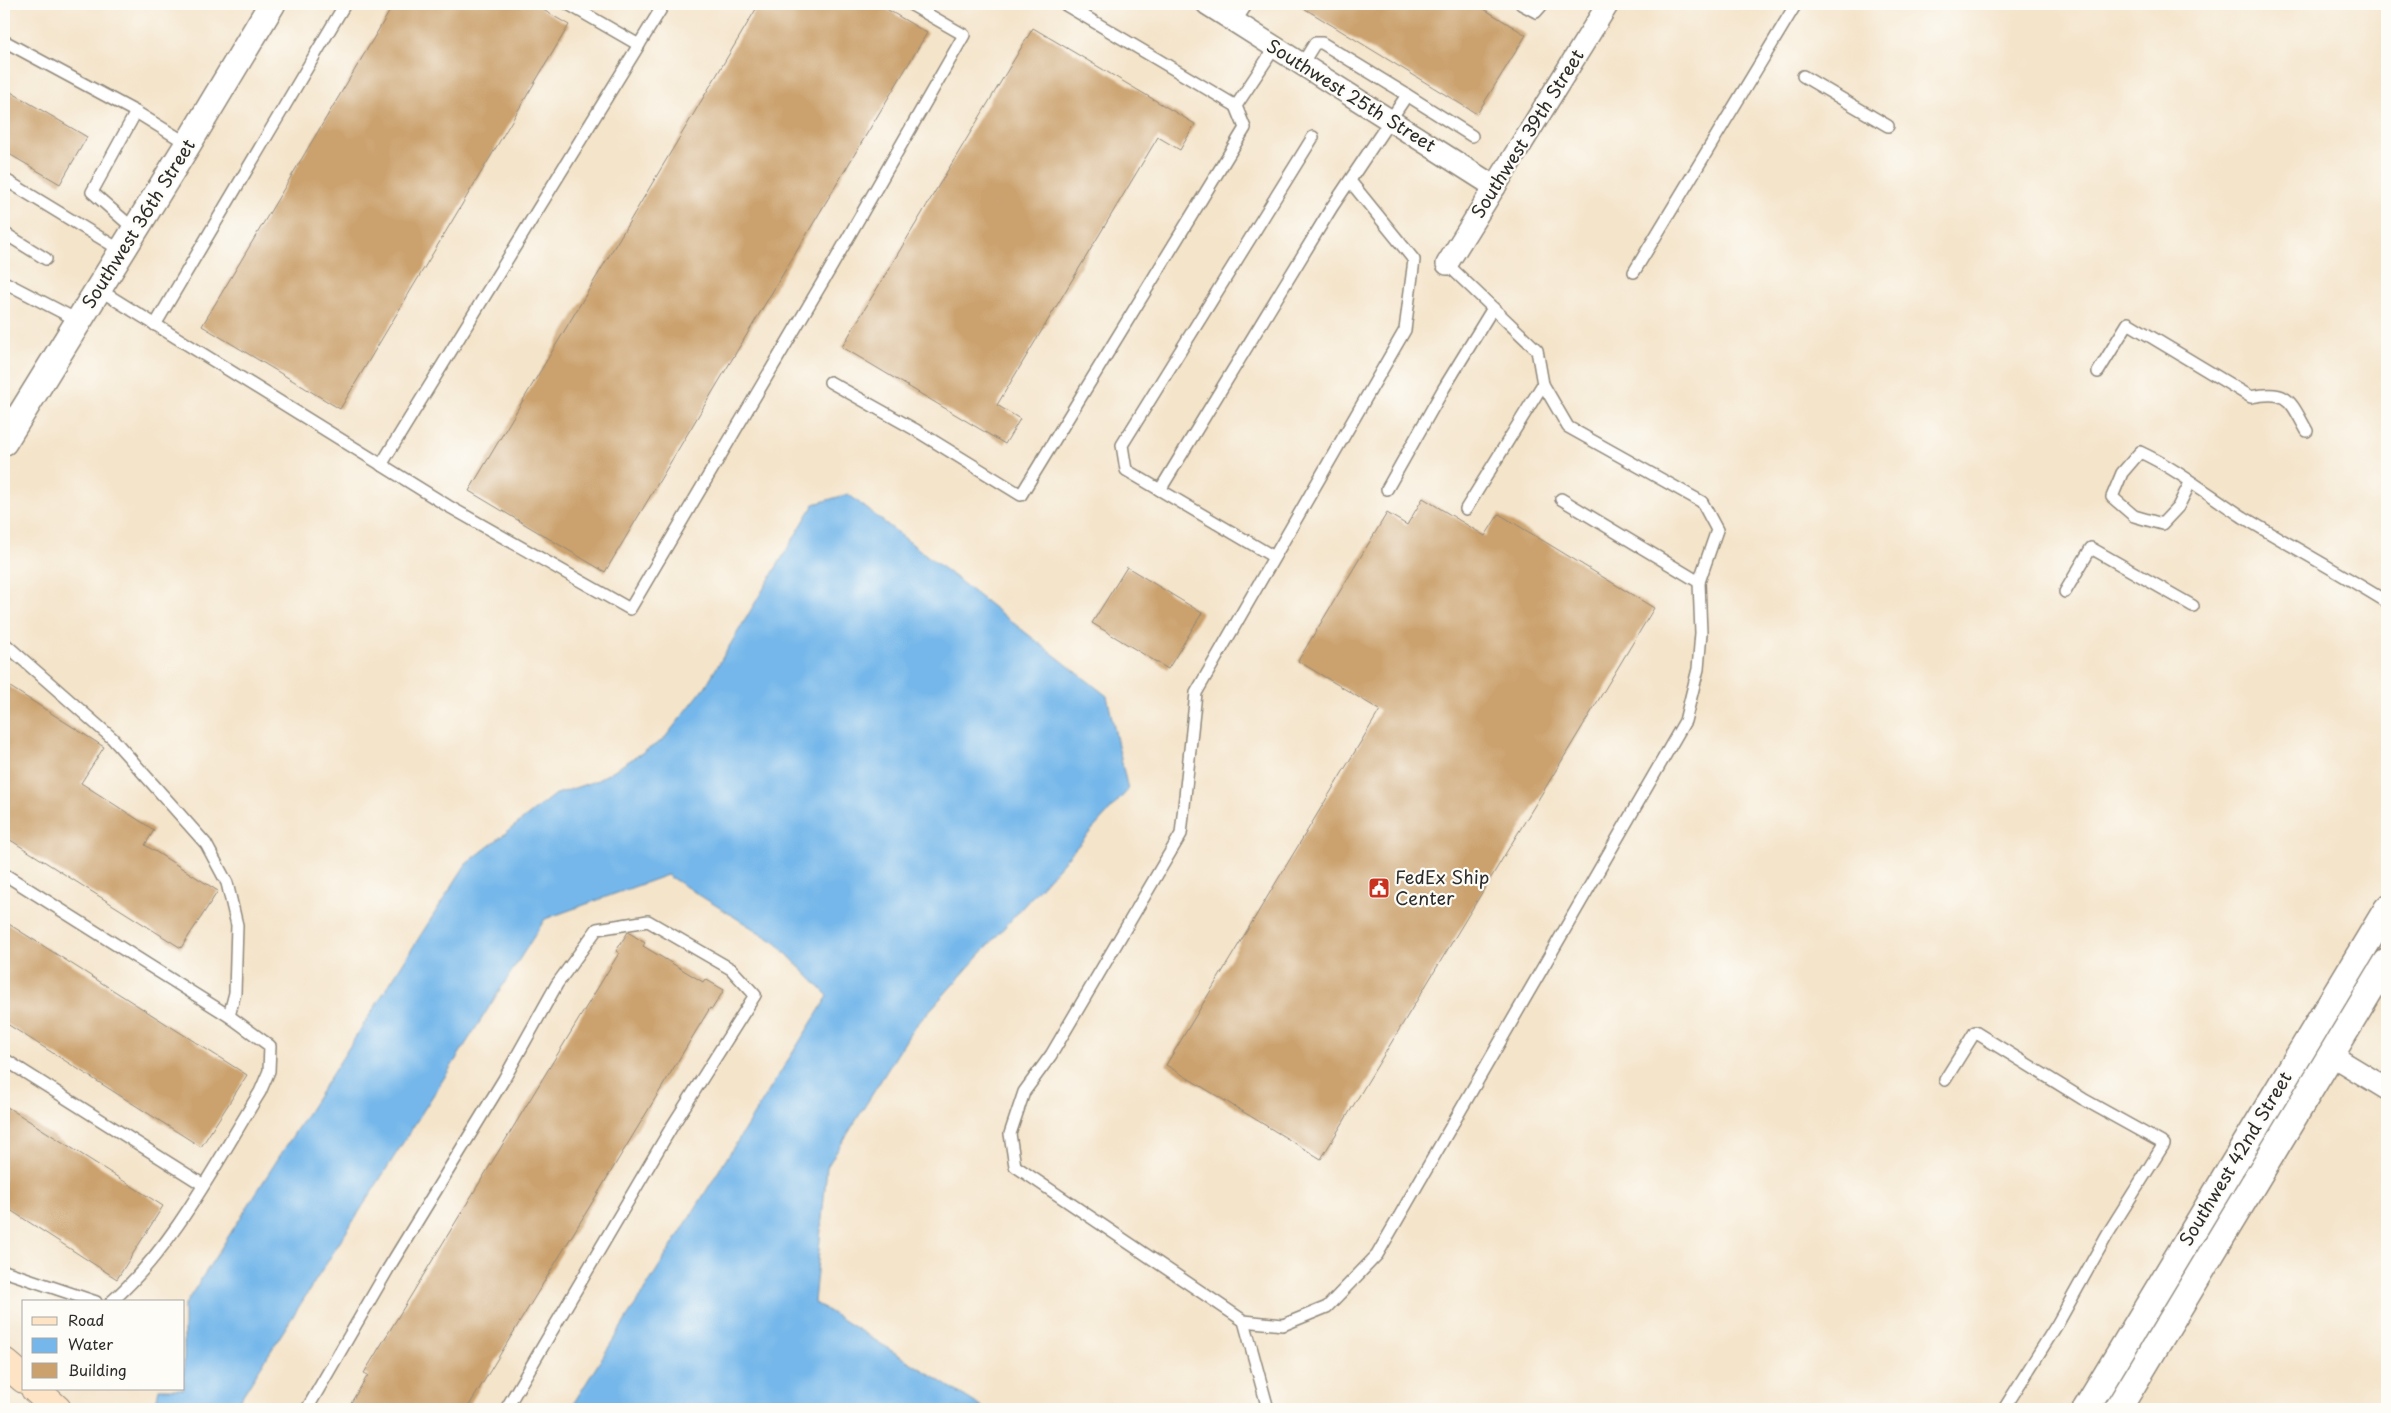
<svg xmlns="http://www.w3.org/2000/svg" width="2391" height="1413" font-family="'Playpen Sans',sans-serif">
	<style>
		.water { fill: #75b7ea; stroke: #50718a }
		.building { fill: #cba16d }
		.lines { fill: none; stroke-linecap: round; stroke-linejoin: round }
		.service-casing { stroke: #90887a; stroke-width: 14 }
		.minor-casing { stroke: #90887a; stroke-width: 24 }
		.tertiary-casing { stroke: #90887a; stroke-width: 29 }
		.secondary-casing { stroke: #90887a; stroke-width: 30 }
		.service { stroke: #fff; stroke-width: 11 }
		.minor { stroke: #fff; stroke-width: 21 }
		.tertiary { stroke: #fff; stroke-width: 26 }
		.secondary { stroke: #fee4c5; stroke-width: 28 }
		.labels { text-anchor: middle; stroke-width: 4.5; stroke-linejoin: round; paint-order: stroke }
		.street-label { font-size: 18px; fill: #2b2b2b; stroke: #fdfcf7 }
		.poi-label { font-size: 18px; fill: #2b2b2b; stroke: #fdfcf7; text-anchor: start }
	</style>
	<rect width="100%" height="100%" fill="#fdfcf7"/>
	<filter id="ink" filterUnits="userSpaceOnUse"><feTurbulence type="fractalNoise" baseFrequency=".02" numOctaves="2"/><feDisplacementMap in="SourceGraphic" scale="10" xChannelSelector="R" yChannelSelector="G"/><feConvolveMatrix kernelMatrix="1 2 1 2 8 2 1 2 1" color-interpolation-filters="sRGB"/></filter>
	<filter id="wash" filterUnits="userSpaceOnUse"><feTurbulence type="fractalNoise" baseFrequency=".0096" numOctaves="4" result="noise"/><feDisplacementMap in="SourceGraphic" scale="20" xChannelSelector="R" yChannelSelector="G"/><feGaussianBlur stdDeviation="1.12" result="paint"/><feColorMatrix in="noise" values="0 0 0 0 0 0 0 0 0 0 0 0 0 0 0 0 0 1.4 0 .05"/><feComposite in="paint" operator="in"/></filter>
	<g filter="url(#wash)">
		<rect width="100%" height="100%" fill="#f4e4ca"/>
		<!-- water -->
		<path class="water" d="M848 494 1107 696 1128 790 913 1029 827 1167 814 1302 985 1409H570L828 996 776 943 667 875 545 919 234 1409H157L155 1407 159 1389H184V1306L466 864 554 795 598 780 663 740 705 687 814 504Z"/>
		<g id="blocks">
			<!-- building -->
			<g class="building">
				<path d="M394 4H533L569 25 340 409 202 326Z"/>
				<path d="M759 4H878L927 33 605 572 469 491Z"/>
				<path d="M1297 4H1476L1526 35 1477 114Z"/>
				<path d="M1033 28 1195 124 1180 150 1158 137 997 405 1020 419 1005 444 842 347Z"/>
				<path d="M4 88 87 137 60 184 4 151Z"/>
				<path d="M1423 498 1485 536 1499 514 1654 608 1321 1159 1166 1065 1380 710 1298 661 1387 513 1407 525Z"/>
				<path d="M1127 567 1202 613 1168 669 1092 623Z"/>
				<path d="M4 683 104 747 81 783 154 830 145 845 218 891 181 948 4 836Z"/>
				<path d="M4 921 247 1075 201 1147 4 1022Z"/>
				<path d="M628 932 645 943 643 946 703 982 705 979 724 990 712 1009 710 1008 467 1409H347L368 1375 364 1373 619 953 616 951Z"/>
				<path d="M4 1105 163 1206 117 1279 4 1206Z"/>
			</g>
		</g>
	</g>
	<g filter="url(#ink)">
		<use href="#blocks" fill-opacity="0" stroke="#90887a" stroke-width="1"/>
		<g class="lines">
			<!-- service casing -->
			<g class="service-casing">
				<g id="service">
					<path d="M568 4 639 45"/>
					<path d="M1064 4 1236 106 1275 47"/>
					<path d="M1521 4 1536 12 1543 4"/>
					<path d="M1235 22 1247 4"/>
					<path d="M4 41 136 112"/>
					<path d="M1803 76 1888 126"/>
					<path d="M1407 95 1472 136"/>
					<path d="M4 179 122 251"/>
					<path d="M1350 181 1414 260 1405 330 1196 693 1181 834 1051 1055 1024 1092 1010 1134 1015 1166 1244 1321 1283 1325 1327 1307 1377 1255 1685 721 1698 669 1701 633 1699 582"/>
					<path d="M135 230 92 192 136 112 188 144"/>
					<path d="M4 233 46 259"/>
					<path d="M1634 272 1796 4"/>
					<path d="M4 282 79 321"/>
					<path d="M98 289 448 506 630 609 829 271 964 35 910 4"/>
					<path d="M155 325 345 4"/>
					<path d="M2098 372 2128 323 2251 397C2289 389 2290 401 2307 431"/>
					<path d="M830 382 914 429 1021 495 1245 128 1236 106"/>
					<path d="M1543 384 1568 427 1702 502 1717 530 1699 582 1561 499"/>
					<path d="M381 465 664 4"/>
					<path d="M2190 483 2178 507 2162 524 2134 516 2112 497 2122 473 2140 452C2177 469 2209 495 2243 517 2291 546 2340 573 2387 602"/>
					<path d="M1387 489 1444 388 1493 308 1447 264"/>
					<path d="M1160 490 1332 207 1407 95 1322 43H1315L1302 64"/>
					<path d="M1466 509 1543 384 1537 350 1493 308"/>
					<path d="M1274 557 1126 470 1122 445 1313 137"/>
					<path d="M2065 592 2091 548 2193 606"/>
					<path d="M4 643 112 738 206 844 227 883 237 925 235 993 229 1016"/>
					<path d="M4 874 229 1016 270 1046 269 1071 260 1092C216 1163 174 1247 111 1302"/>
					<path d="M4 1059 202 1184"/>
					<path d="M1945 1080 1975 1032 2083 1099 2164 1144 2107 1235 2058 1323 2004 1409"/>
					<path d="M4 1271 96 1302"/>
					<path d="M1244 1321 1268 1409"/>
					<path d="M307 1409 388 1269 504 1079 557 984 597 929 648 921 731 969 755 995 671 1128 506 1409"/>
				</g>
			</g>
			<!-- minor casing -->
			<g class="minor-casing">
				<g id="minor">
					<path d="M1207 4 1495 187"/>
					<path d="M1447 264 1608 4"/>
					<path d="M2331 1055 2387 1089"/>
				</g>
			</g>
			<!-- tertiary casing -->
			<g class="tertiary-casing">
				<g id="tertiary">
					<path d="M4 442 188 144 272 4"/>
					<path d="M2086 1409 2387 909"/>
					<path d="M2118 1409 2387 962"/>
				</g>
			</g>
			<!-- secondary casing -->
			<g class="secondary-casing">
				<g id="secondary">
					<path d="M4 1362 24 1379"/>
					<path d="M35 1389 57 1409"/>
				</g>
			</g>
			<!-- service -->
			<use href="#service" class="service"/>
			<!-- minor -->
			<use href="#minor" class="minor"/>
			<!-- tertiary -->
			<use href="#tertiary" class="tertiary"/>
			<!-- secondary -->
			<use href="#secondary" class="secondary"/>
		</g>
	</g>
	<!-- icons -->
	<defs>
		<g id="civic-square" transform="scale(1.125)"><rect x="-9" y="-9" width="18" height="18" rx="4" fill="#c8321e" stroke="#fdfcf7"/><path d="M-.6-6.5H3V-4.5H.6V-3L4-1V1h2V6H-6V1h2V-1L-.6-3ZM-1.2 2.5V6h2.4V2.5Z" fill="#fff"/></g>
	</defs>
	<g fill-rule="evenodd">
		<use href="#civic-square" x="1379" y="888"/>
	</g>
	<g class="labels">
		<!-- street labels -->
		<g class="street-label">
			<text transform="translate(1351 96) rotate(32)" y="6">Southwest 25th Street</text>
			<text transform="translate(1528 134) rotate(-58)" y="6">Southwest 39th Street</text>
			<text transform="translate(139 224) rotate(-58)" y="6">Southwest 36th Street</text>
			<text transform="translate(2236 1159) rotate(-59)" y="6">Southwest 42nd Street</text>
		</g>
		<!-- poi labels -->
		<g class="poi-label">
			<text x="1395" y="884">FedEx Ship<tspan x="1395" dy="21">Center</tspan></text>
		</g>
	</g>
	<!-- margin -->
	<rect width="2391" height="1413" fill="none" stroke="#fdfcf7" stroke-width="20"/>
	<!-- legend -->
	<rect x="22" y="1300" width="162" height="90" fill="#fdfcf7" stroke="#a9a8a5"/>
	<rect x="32" y="1317" width="25" height="8" fill="#fee4c5" stroke="#a9a8a5"/>
	<text x="68" y="1326" font-size="15" fill="#2b2b2b">Road</text>
	<rect x="32" y="1338" width="25" height="15" fill="#75b7ea" stroke="#a9a8a5"/>
	<text x="68" y="1350" font-size="15" fill="#2b2b2b">Water</text>
	<rect x="32" y="1363" width="25" height="15" fill="#cba16d" stroke="#a9a8a5"/>
	<text x="68" y="1376" font-size="15" fill="#2b2b2b">Building</text>
</svg>
